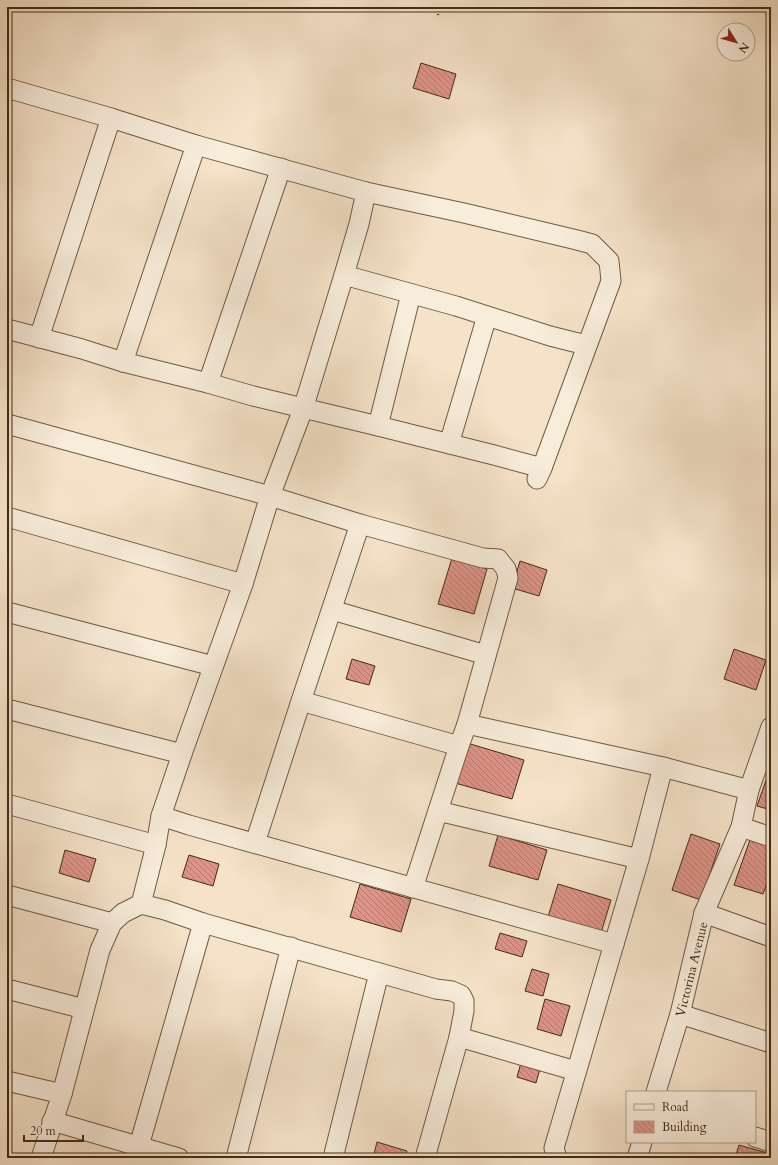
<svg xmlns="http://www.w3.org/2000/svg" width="778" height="1165" font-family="Cardo,serif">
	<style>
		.building { fill: url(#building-back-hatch); stroke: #412c14 }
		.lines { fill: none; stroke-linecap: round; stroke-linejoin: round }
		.minor-casing { stroke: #6e5a41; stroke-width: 21 }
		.path { stroke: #412c14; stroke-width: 2.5; stroke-dasharray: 1 2; stroke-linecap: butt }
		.minor { stroke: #f8ecdb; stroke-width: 19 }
		.labels { text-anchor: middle; stroke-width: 3.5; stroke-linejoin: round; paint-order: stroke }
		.street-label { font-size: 13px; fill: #412c14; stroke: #f8ecdb }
	</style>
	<defs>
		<pattern id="building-back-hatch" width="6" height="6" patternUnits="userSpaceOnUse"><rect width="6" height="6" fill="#e09387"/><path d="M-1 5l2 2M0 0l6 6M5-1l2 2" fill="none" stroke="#b7786d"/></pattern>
	</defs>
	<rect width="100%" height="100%" fill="#f5e2c8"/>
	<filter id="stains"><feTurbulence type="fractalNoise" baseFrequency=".005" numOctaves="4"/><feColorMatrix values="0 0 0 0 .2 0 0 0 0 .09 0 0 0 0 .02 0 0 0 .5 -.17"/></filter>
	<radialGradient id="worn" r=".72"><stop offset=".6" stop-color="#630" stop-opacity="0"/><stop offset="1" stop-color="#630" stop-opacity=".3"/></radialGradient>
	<!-- building -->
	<g class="building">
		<path d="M421 63 456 74 449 99 413 88Z"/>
		<path d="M452 558 487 569 474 614 438 604Z"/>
		<path d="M520 561 547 570 539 596 512 588Z"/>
		<path d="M734 649 766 660 756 690 724 679Z"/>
		<path d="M352 659 375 666 369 685 346 679Z"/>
		<path d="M467 743 524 760 512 799 455 783Z"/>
		<path d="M771 766V810L757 806Z"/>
		<path d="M691 834 720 844 701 900 672 890Z"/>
		<path d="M498 835 547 850 538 880 489 866Z"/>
		<path d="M751 837 771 844V873L763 894 734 885Z"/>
		<path d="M65 850 96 859 89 882 59 873Z"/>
		<path d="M189 855 219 864 213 886 182 877Z"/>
		<path d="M360 884 411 899 401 932 350 917Z"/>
		<path d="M558 884 611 900 601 933 548 917Z"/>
		<path d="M500 933 527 941 522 957 495 949Z"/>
		<path d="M532 969 549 974 543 996 525 991Z"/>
		<path d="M545 999 570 1006 561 1036 537 1029Z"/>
		<path d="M522 1059 541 1065 536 1083 517 1077Z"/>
		<path d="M377 1142 407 1151 405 1158H373Z"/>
		<path d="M739 1145 771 1154V1158H735Z"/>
	</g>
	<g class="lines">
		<!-- minor casing -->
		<g class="minor-casing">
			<g id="minor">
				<path d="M7 88 111 118 196 145 366 192 464 213 577 240 592 244 609 261 611 281 542 468 537 479"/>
				<path d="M344 275 456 306 550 336 586 345"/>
				<path d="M7 329 82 349 123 362 208 383 253 396 378 426 494 455 542 468"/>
				<path d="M39 338 111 118"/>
				<path d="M123 362 196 145"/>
				<path d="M208 383 281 168"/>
				<path d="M7 424 270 496 360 524 483 558 498 559 506 569 508 578 467 724 459 746 413 888"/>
				<path d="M378 426 411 294"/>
				<path d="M449 444 487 316"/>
				<path d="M7 517 243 584"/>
				<path d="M332 610 486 655"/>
				<path d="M7 612 213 666"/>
				<path d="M301 701 459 746"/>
				<path d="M7 709 182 754"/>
				<path d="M467 724 663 767 749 790"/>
				<path d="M7 804 156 845"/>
				<path d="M438 811 639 859"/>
				<path d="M161 816 189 825 614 944"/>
				<path d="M741 827 771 837"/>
				<path d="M255 843 301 701 360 524"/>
				<path d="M7 895 112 923"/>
				<path d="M141 904 156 845 161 816 182 754 243 584 270 496 303 409 344 275 359 224 366 192"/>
				<path d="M704 913 741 827 749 790 771 727"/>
				<path d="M7 989 84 1009"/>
				<path d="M680 1014 771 1043"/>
				<path d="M459 1037 576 1071"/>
				<path d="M7 1081 62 1094"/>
				<path d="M656 1092 680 1014 704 913 771 937"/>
				<path d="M52 1121 179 1158"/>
				<path d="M755 1137 771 1142"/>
				<path d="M139 1146 203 923"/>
				<path d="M41 1158 62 1094 100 950 112 923 123 913 141 904 165 910 203 923 436 989 452 991 461 995 464 1001V1011L459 1037 425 1158"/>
				<path d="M236 1158 291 947"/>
				<path d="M333 1158 379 973"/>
				<path d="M557 1158 554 1148 639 859 663 767"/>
				<path d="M637 1158 642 1142"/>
			</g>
		</g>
		<!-- path -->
		<path class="path" d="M438 15 439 7"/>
		<!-- minor -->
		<use href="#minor" class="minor"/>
	</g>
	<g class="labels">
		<!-- street labels -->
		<g class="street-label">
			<text transform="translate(691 969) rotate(-76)" y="5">Victorina Avenue</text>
		</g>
	</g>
	<!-- margin -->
	<rect width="778" height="1165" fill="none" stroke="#f5e2c8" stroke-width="24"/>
	<rect x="8" y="8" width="762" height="1149" fill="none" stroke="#412c14" stroke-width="2"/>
	<rect x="12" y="12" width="754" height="1141" fill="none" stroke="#412c14"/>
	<!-- legend -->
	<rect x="626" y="1091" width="130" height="52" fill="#f8ecdb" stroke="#af9f8b"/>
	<rect x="634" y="1104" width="20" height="6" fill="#f8ecdb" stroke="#af9f8b"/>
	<text x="662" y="1111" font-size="12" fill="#412c14">Road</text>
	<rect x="634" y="1121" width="20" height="12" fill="url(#building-back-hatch)" stroke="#af9f8b"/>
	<text x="662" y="1131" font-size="12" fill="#412c14">Building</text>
	<!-- north arrow -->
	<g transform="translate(736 42) rotate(127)"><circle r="19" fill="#f8ecdb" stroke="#af9f8b"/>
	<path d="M0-3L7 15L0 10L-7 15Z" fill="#8f2418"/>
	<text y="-6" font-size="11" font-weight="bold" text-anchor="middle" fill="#412c14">N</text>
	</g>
	<!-- scale -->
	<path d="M24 1135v6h59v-6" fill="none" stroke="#412c14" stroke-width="2"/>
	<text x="30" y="1135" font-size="12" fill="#412c14" stroke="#f8ecdb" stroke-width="3" paint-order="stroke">20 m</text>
	<rect width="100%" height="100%" filter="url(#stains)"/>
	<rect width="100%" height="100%" fill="url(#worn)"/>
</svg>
